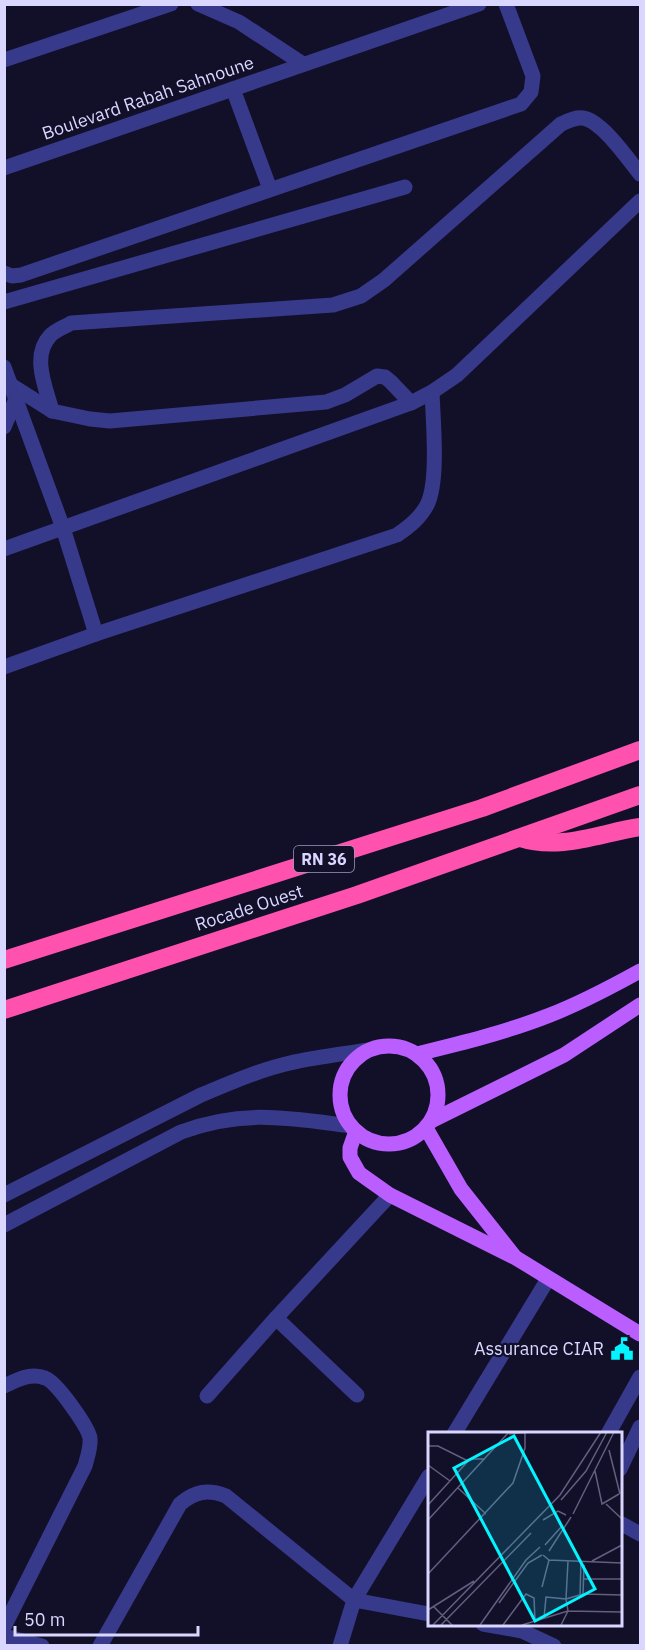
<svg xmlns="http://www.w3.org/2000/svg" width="645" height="1650" font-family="'IBM Plex Sans',sans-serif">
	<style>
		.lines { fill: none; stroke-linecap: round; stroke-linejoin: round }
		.minor { stroke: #37398a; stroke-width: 15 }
		.major { stroke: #ba5eff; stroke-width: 15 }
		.highway { stroke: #ff52ae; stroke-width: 18 }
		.labels { text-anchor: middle; stroke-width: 4.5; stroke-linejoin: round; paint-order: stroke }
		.shield { fill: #120f29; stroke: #9d9bbf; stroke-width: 1.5 }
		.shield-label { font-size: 16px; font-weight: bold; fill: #d9d7ff }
		.street-label { font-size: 18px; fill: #d9d7ff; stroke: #120f29 }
		.poi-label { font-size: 18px; fill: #d9d7ff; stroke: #120f29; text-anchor: end }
		.inset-road { fill: none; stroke: #625f7f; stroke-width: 1.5 }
		.view { fill: #03f4ff; fill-opacity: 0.15; stroke: #03f4ff; stroke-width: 3 }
		.inset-edge { fill: none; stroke: #d9d7ff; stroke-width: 3 }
	</style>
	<rect width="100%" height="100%" fill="#120f29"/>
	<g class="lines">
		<!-- minor -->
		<g class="minor">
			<path d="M198 4 239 22 303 64"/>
			<path d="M4 60 171 4"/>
			<path d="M233 89 270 189"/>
			<path d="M4 168 479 4"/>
			<path d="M4 273 12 276 21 275 521 104 531 92 533 76 506 4"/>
			<path d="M4 302 405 187"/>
			<path d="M4 367 63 528 96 634"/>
			<path d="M11 385 52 411 90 419 110 421 326 402 345 395 377 376 385 377 391 382 411 403"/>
			<path d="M52 411C46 388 31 356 50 336 55 330 65 327 71 323L333 305 361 296 384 280 561 124C568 121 575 117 583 118 602 121 628 159 640 174"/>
			<path d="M4 427 16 399"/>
			<path d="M4 549 411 403 432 392 457 375 640 201"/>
			<path d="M4 667 96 634 397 535C410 526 420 518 427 505 439 482 433 420 432 392"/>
			<path d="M4 1195 201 1095C230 1083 259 1070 290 1063 315 1057 343 1054 369 1050"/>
			<path d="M4 1225 181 1132C243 1109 288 1118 351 1126"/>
			<path d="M276 1318 357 1395"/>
			<path d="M4 1386C17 1380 31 1372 45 1378 57 1382 88 1427 90 1438 91 1448 87 1458 85 1466L4 1627"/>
			<path d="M207 1396 276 1318 390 1195"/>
			<path d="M454 1434 548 1279"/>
			<path d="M608 1434 640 1377"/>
			<path d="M620 1469 640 1427"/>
			<path d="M429 1476 354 1600 429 1614"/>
			<path d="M620 1523 640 1534"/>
			<path d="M483 1624 522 1631 554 1646"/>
			<path d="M4 1636 42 1646"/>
			<path d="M100 1646 180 1504C195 1491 208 1489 226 1496L354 1600 340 1646"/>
		</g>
		<!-- major -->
		<g class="major">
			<circle cx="389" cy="1095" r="49"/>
			<path d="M417 1054C462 1043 507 1032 550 1015 581 1003 611 987 640 971"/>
			<path d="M431 1121 564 1055 640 1005"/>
			<path d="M426 1128 461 1189 514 1256"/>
			<path d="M356 1131 350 1148V1157L359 1173 366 1178 390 1195 516 1258 640 1334"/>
		</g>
		<!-- highway -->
		<g class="highway">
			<path d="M520 838C560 851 600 833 640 827"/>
			<path d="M4 960 482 808 640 750"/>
			<path d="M4 1010 357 895 640 795"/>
		</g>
	</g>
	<!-- icons -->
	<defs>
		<g id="civic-bare" transform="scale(1.8)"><path d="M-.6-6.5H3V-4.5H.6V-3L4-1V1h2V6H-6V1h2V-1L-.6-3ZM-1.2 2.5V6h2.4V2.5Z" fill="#03f4ff" stroke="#120f29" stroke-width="2.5" paint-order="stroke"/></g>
	</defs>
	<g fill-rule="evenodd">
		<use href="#civic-bare" x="622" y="1349"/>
	</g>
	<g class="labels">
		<!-- shield labels -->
		<rect class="shield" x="294" y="846" width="60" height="26" rx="4.5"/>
		<g class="shield-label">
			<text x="324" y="865">RN 36</text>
		</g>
		<!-- street labels -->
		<g class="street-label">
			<text transform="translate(148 98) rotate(-19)" y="6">Boulevard Rabah Sahnoune</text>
			<text transform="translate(249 908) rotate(-18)" y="6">Rocade Ouest</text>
		</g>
		<!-- poi labels -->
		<g class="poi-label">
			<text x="604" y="1355">Assurance CIAR</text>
		</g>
	</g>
	<!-- overview -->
	<g transform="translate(428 1432)">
		<rect width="194" height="194" fill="#120f29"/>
		<path class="inset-road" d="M81 2 102 0M0 14H10L40 29M181 18 192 62M0 33 22 49M167 39 174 72 191 62M30 56 58 82M133 68 158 39 179 0M178 72 194 87M0 73 42 27H56M145 82 186 0M0 88 81 0M115 88 130 79 138 83M117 113 134 94M121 119 143 85M115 123 121 128 194 131M140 129 138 167 155 162 194 163M164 129 194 113M0 142 85 51 97 16V1M156 147H194M114 155 121 128M155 162 156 133M152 163 153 129M71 171 100 131 114 123M6 175 24 193M0 178 46 149M5 193 132 63 173 0M13 193 103 101M52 193 98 128 112 115M75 193 98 162 106 166 107 188M94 193 140 179 138 167 118 165 116 186M133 193 140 179 194 180"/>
		<path class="view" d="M86 4 167 157 107 189 26 36Z"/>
		<rect width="194" height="194" class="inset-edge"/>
	</g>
	<!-- border -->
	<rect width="645" height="1650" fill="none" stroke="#d9d7ff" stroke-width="12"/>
	<!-- scale -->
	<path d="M15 1626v9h183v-9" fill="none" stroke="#d9d7ff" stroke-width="3"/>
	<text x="24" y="1626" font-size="18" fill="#d9d7ff" stroke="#120f29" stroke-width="4.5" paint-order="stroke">50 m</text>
</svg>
